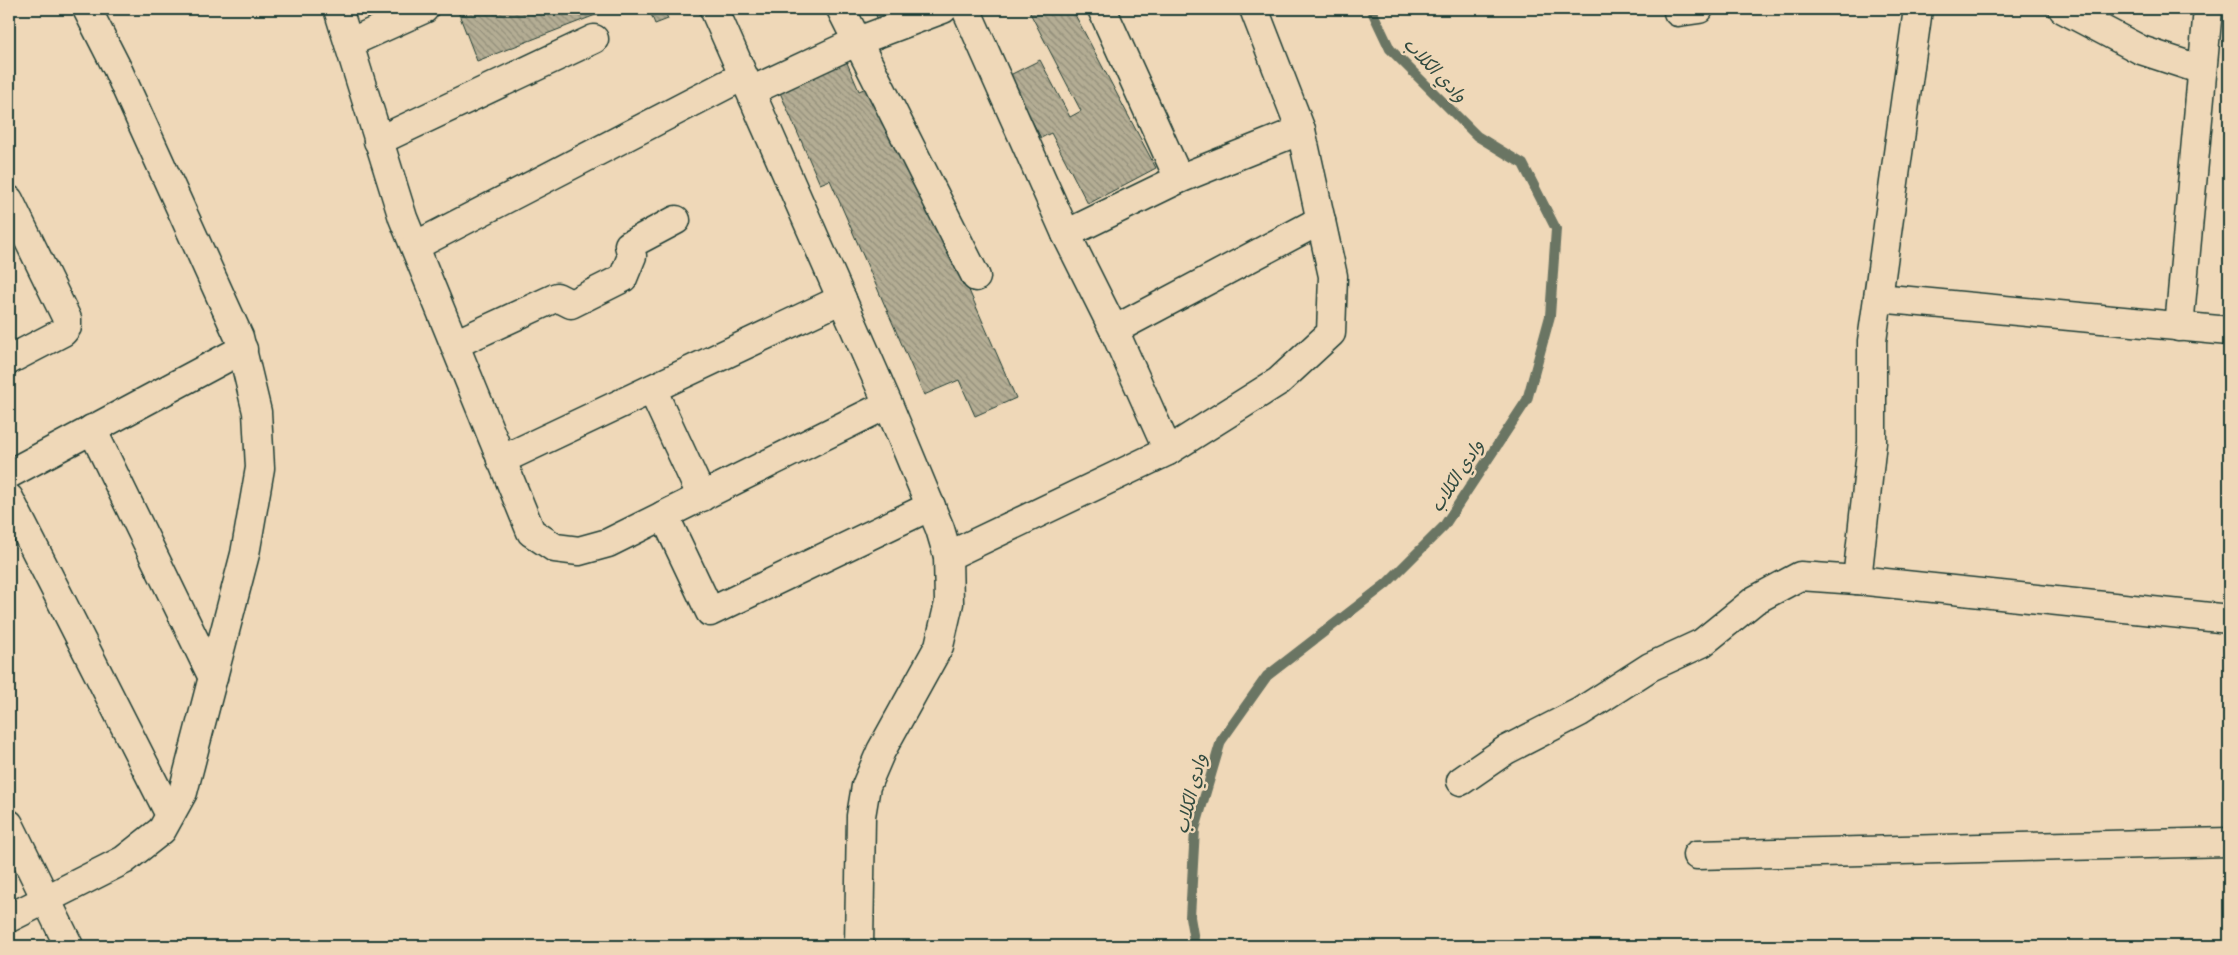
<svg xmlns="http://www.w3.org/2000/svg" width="2238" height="955" font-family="Pangolin,'Playpen Sans Arabic',sans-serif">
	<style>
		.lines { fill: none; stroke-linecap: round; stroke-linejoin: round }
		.stream { stroke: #6b7563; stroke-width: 10 }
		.building { fill: url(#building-back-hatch); stroke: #1f3d34 }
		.minor-casing { stroke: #1f3d34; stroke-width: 31 }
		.minor { stroke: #efd8b8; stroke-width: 28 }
		.labels { text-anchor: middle; stroke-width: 5; stroke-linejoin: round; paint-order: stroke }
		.water-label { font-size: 18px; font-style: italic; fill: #324b40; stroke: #efd8b8 }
	</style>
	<defs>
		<pattern id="building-back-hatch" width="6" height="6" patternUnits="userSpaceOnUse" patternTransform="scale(1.25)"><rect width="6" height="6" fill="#b4ad94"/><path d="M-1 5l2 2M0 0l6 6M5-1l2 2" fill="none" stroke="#928e7a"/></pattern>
	</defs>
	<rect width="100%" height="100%" fill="#efd8b8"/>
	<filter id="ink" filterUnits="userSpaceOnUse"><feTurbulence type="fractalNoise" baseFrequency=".02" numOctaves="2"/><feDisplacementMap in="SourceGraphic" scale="10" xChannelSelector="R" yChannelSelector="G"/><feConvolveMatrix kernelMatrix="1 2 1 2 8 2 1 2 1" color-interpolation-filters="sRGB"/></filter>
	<g filter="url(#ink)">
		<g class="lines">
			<!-- stream -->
			<path class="stream" d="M1195 946 1190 917 1195 829 1221 741 1267 676 1386 584 1444 526 1527 400 1550 316 1556 229 1523 164 1477 136 1390 49 1371 9"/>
		</g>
		<!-- building -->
		<g class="building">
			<path d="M457 9H611L477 61Z"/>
			<path d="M649 9H664L668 19 655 24Z"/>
			<path d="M873 9H916L880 24Z"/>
			<path d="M1028 9H1072L1156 168 1088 204 1051 133 1041 138 1008 76 1040 60 1070 117 1081 111Z"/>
			<path d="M845 58 859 91 875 84 930 201 1016 398 975 416 959 380 924 395 830 180 820 184 778 88Z"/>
		</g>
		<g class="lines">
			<!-- minor casing -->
			<g class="minor-casing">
				<g id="minor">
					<path d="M338 9 403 218 531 532 555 548 579 551 608 543 888 404"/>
					<path d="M714 9 888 404 940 529 948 556 949 603 939 646 881 751 866 786 861 816 859 946"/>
					<path d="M841 9 976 277"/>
					<path d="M966 9 1066 234 1114 330 1168 451"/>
					<path d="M1102 9 1179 179"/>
					<path d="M2063 9 2141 50 2202 70"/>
					<path d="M1678 12 1699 9"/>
					<path d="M349 43 424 9"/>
					<path d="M751 91 858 41 943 9"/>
					<path d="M378 141 594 39"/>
					<path d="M9 200 67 319V327L63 332 9 360"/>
					<path d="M1066 234 1179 179 1301 130"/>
					<path d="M415 246 743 76"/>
					<path d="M1878 298 2229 331"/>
					<path d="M2179 327 2208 9"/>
					<path d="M1114 330 1321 220"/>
					<path d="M455 344 557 297 571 304 623 278 632 256 629 245 676 220"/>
					<path d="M652 389 702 497"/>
					<path d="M92 429 213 678"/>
					<path d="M501 460 842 299"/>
					<path d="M9 474 243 349"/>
					<path d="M9 498 170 815"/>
					<path d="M664 515 710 612 931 506"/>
					<path d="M948 556 1168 451 1279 381 1331 333 1333 276 1301 130 1254 9"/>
					<path d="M1857 580 1872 442V341L1918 9"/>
					<path d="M1461 781 1506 750 1580 712 1650 667 1702 643 1755 600 1800 576 1857 580 2229 619"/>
					<path d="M9 824 69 946"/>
					<path d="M1697 855 2229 842"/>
					<path d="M9 918 124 860 162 830 183 792 245 554 260 468 257 412 239 337 117 68 87 9"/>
				</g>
			</g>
			<!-- minor -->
			<use href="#minor" class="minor"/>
		</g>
	</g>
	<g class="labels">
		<!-- water labels -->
		<g class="water-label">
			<text transform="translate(1435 70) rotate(46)" y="6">وادي الكلاب</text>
			<text transform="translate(1457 476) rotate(-57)" y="6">وادي الكلاب</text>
			<text transform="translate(1191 794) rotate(-76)" y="6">وادي الكلاب</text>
		</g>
	</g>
	<!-- margin -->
	<rect width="2238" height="955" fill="none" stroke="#efd8b8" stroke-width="30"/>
	<rect x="15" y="15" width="2208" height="925" fill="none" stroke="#1f3d34" stroke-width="2" filter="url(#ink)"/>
</svg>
